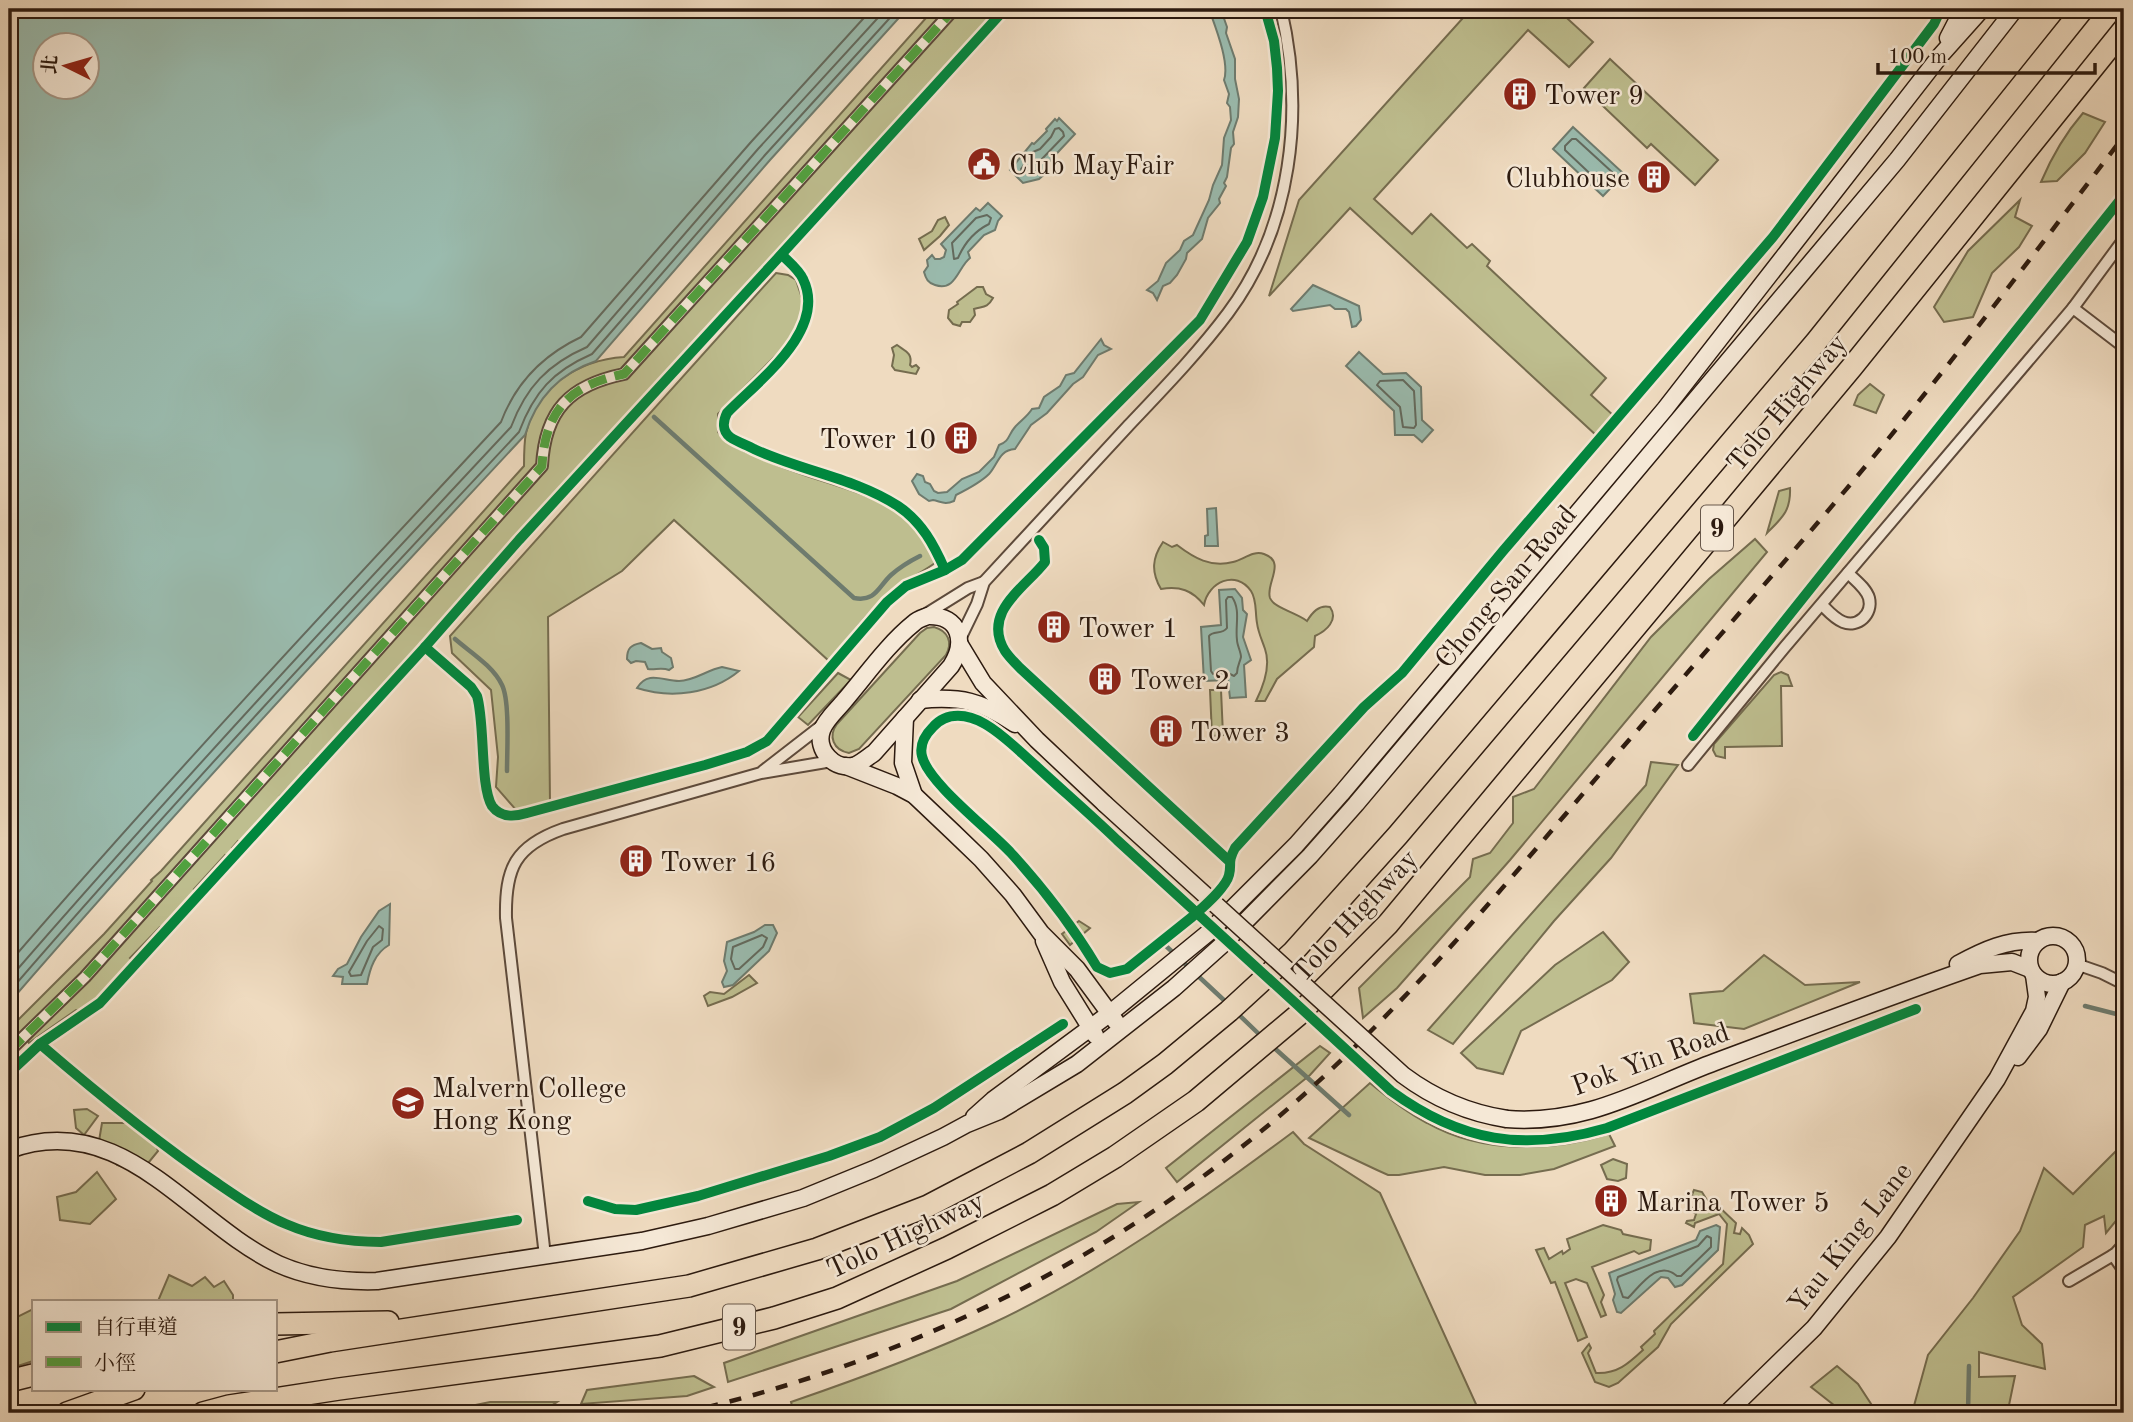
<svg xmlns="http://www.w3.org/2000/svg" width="2133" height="1422" font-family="'Old Standard TT','Noto Serif TC',serif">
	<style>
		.green { fill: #bebe8f; stroke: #756c4f; stroke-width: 2 }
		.water { fill: #9abbae; stroke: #6e7b6e; stroke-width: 2; fill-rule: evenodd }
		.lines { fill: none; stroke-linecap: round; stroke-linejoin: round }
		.shore { stroke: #636a5e; stroke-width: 2 }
		.stream { stroke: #6e7b6e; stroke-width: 4.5 }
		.street-casing { stroke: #5d4a3b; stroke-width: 14 }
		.secondary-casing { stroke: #2c1a0f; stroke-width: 19 }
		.highway-casing { stroke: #2c1a0f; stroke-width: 24 }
		.street { stroke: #f5e8d6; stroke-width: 10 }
		.secondary { stroke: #f5e8d6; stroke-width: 16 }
		.highway { stroke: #efdbc0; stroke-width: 21 }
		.rail { stroke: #2c1a0f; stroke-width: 4.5; stroke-dasharray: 12 12; stroke-linecap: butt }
		.secondary-bridge-casing { stroke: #2c1a0f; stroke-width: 19; stroke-linecap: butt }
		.secondary-bridge { stroke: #f5e8d6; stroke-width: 16 }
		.quiet { stroke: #51a13f; stroke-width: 9; stroke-dasharray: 18 9; stroke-linecap: butt }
		.cycleway-casing { stroke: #f5e8d6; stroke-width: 15 }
		.cycleway { stroke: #00873e; stroke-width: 10 }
		.labels { text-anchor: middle; stroke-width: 5; stroke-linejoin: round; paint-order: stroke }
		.shield { fill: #f5e8d6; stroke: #68584b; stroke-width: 2 }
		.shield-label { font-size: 26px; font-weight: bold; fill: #2c1a0f }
		.poi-label { font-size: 28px; fill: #2c1a0f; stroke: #f5e8d6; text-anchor: start }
		.street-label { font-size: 28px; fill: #2c1a0f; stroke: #f5e8d6 }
	</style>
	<rect width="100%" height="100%" fill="#efdbc0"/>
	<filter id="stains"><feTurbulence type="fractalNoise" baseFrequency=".00286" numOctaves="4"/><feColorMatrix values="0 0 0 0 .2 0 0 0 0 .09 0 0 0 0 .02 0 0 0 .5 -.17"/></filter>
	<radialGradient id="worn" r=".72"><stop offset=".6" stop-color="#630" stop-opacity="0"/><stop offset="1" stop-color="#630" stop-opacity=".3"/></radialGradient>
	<!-- green -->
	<g class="green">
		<path d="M934 9H999L819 207 795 237 791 238 773 260 769 263 675 365 676 367 629 416 613 437 611 436 425 639 422 646 416 648 400 666V671H395L313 766 309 764 305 769 307 772 291 788H288L280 796 283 799 242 843 238 841 232 848 233 850 228 857 225 855 194 889 198 892 167 926 160 927 130 958 133 961 124 973 82 1012 76 1010 29 1043 21 1031 22 1033 9 1046V1029L104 934 152 881 151 880 161 871 524 466C524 455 524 443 526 433 537 386 579 360 624 357Z"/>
		<path d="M1471 9H1557L1593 42 1569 67 1528 30 1374 199 1412 234 1431 214 1467 248 1472 244 1490 261 1487 266 1606 378 1591 395 1614 416 1597 436 1350 208 1269 296 1299 200Z"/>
		<path d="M1610 59 1718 160 1695 185 1651 144 1647 148 1584 88Z"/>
		<path d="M2083 113 2105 122 2085 153 2057 181 2041 182C2052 156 2064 135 2083 113Z"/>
		<path d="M2020 200 2015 217 2032 226 2019 247 1992 273 1973 317 1944 322 1934 307 1968 251Z"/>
		<path d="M945 217 949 225 940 236 924 250 919 239 932 231 938 220Z"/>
		<path d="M776 273 788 275 796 280 803 301V317L784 347 718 414V432C730 446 741 450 758 457 769 462 781 467 793 471 834 487 906 499 928 542 931 548 933 556 935 563 924 571 913 576 902 584 873 603 851 635 829 661L674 520 622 571 548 617 550 803 517 811 496 787 498 757 491 690 452 653 450 636Z"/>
		<path d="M977 287H983L986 294 993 298C987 309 982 306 974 309L975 315 970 322H962L960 326 953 324 948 318 949 310 958 304 957 302Z"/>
		<path d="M897 345C905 351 913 353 910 365L912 367 916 365 919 368 916 374 895 370 892 366 894 355 892 348Z"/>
		<path d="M1870 384 1884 395 1876 413 1854 405 1858 395Z"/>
		<path d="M1790 488C1791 511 1782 518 1767 533L1779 491Z"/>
		<path d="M1755 539 1767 552 1510 860 1397 988 1363 1018 1359 988 1470 877 1473 859 1490 853 1513 823V797L1534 789 1651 637 1709 579Z"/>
		<path d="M1163 542 1172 547 1177 545C1194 558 1211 568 1233 562 1243 560 1253 550 1264 554 1287 562 1265 584 1270 598 1274 608 1297 613 1307 621 1312 613 1319 604 1330 607 1339 620 1326 631 1315 636L1314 647 1277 679 1265 701H1256C1264 685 1271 666 1265 649 1262 640 1258 632 1257 623 1255 612 1257 600 1251 591 1236 569 1208 582 1204 605 1192 590 1180 586 1161 589 1151 572 1152 558 1163 542Z"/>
		<path d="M934 627C948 631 953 642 946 655L859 749 849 753C833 750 828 736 837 724L920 633 927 628Z"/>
		<path d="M1781 672 1788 675 1792 686H1781L1782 746 1725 747V758L1716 756 1713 750 1714 744 1774 675Z"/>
		<path d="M838 673 851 680 808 725 798 717Z"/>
		<path d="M1210 690H1221L1223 735 1212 736Z"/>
		<path d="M1651 762 1678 765 1611 858 1554 921 1453 1044 1428 1030 1646 785Z"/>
		<path d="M1079 921 1090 928 1070 945 1062 934Z"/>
		<path d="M1603 932 1629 962 1612 980 1521 1031 1503 1074 1477 1068 1461 1053 1555 965Z"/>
		<path d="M1764 955 1805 985 1860 982 1744 1029 1694 1023 1690 994 1723 991Z"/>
		<path d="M749 975 757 983 732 997 708 1006 704 996 710 992 724 994Z"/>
		<path d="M1320 1046 1330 1053 1310 1075 1177 1182 1166 1168Z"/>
		<path d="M1370 1083C1388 1098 1406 1112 1427 1123 1482 1154 1551 1152 1609 1134L1615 1146 1554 1169 1520 1175H1485L1444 1167 1399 1175H1388L1377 1170 1309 1138Z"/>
		<path d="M87 1109 98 1116 84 1135 76 1128 74 1110Z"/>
		<path d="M102 1123H129L153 1136 158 1151 140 1173 117 1165 99 1141Z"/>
		<path d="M1293 1132 1304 1144 1380 1193 1480 1413H794L791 1402C861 1378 927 1354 993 1323 1101 1272 1198 1203 1293 1132Z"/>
		<path d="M2117 1150 2124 1153V1211L2106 1233 2104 1216 2085 1225 2083 1247 2013 1297 2022 1325 2042 1344 2045 1369 1979 1352V1377L2015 1376 2008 1410 2011 1413H1912L1928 1355 1973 1298 2020 1231 2044 1168 2073 1194Z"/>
		<path d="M1613 1159 1627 1164 1626 1178 1618 1181 1607 1179 1601 1165Z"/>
		<path d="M97 1172 116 1199 90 1224 60 1220 57 1197 76 1192Z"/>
		<path d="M1694 1190 1702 1192 1707 1200 1701 1203 1707 1209 1716 1204 1736 1223 1734 1233 1740 1234 1742 1228 1749 1235 1753 1244 1671 1324 1658 1347 1618 1383 1609 1387 1595 1382 1582 1353 1589 1344 1591 1348 1588 1353 1596 1373C1617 1374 1628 1364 1643 1350L1641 1347 1655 1334 1654 1331 1723 1264 1727 1224 1719 1214 1695 1223 1694 1227 1686 1223 1687 1221 1694 1220 1696 1214 1691 1211V1208L1696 1207V1198L1692 1195Z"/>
		<path d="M1139 1202 1096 1232 951 1309 728 1382 724 1363 957 1281 1117 1204Z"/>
		<path d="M1603 1225 1621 1230 1623 1234 1651 1240 1650 1250 1639 1254 1634 1251 1592 1267 1604 1295 1601 1302 1606 1315 1601 1317 1587 1283 1576 1279 1565 1283 1587 1337 1578 1341 1555 1282 1551 1283 1536 1250 1544 1248 1549 1259 1562 1251 1563 1254 1570 1249 1567 1239Z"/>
		<path d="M169 1275 192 1286 205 1277 214 1287 224 1281 233 1295V1301H158Z"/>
		<path d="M33 1309V1361L9 1369V1321Z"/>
		<path d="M1837 1366 1858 1384 1877 1413H1844L1811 1387Z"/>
		<path d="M694 1376 714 1387 687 1396 581 1404 587 1390Z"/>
		<path d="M490 1402H557L540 1413H452L451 1410Z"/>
	</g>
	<!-- water -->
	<g class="water">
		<path d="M9 9H907L770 160 596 361C560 373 536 399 525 435 351 622 177 809 9 1003ZM46 46H88V88H46Z"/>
		<path d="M1209 9 1221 10 1227 27 1226 33 1235 59V79L1239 99 1238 117 1233 132 1234 144 1231 148 1227 177 1224 183 1226 186 1219 199 1220 203 1208 218 1202 239 1187 253 1186 259 1177 275 1170 283 1163 286 1157 300 1153 293 1147 290 1158 281 1166 263 1180 250 1184 241 1193 235 1209 200 1213 185 1222 165 1224 138 1231 120 1230 107 1227 103 1229 94 1224 80C1230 63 1215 26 1209 9Z"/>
		<path d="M1059 118 1075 134 1045 166 1048 171 1039 179 1023 183 1010 170 1032 143 1034 144 1047 131 1046 129 1055 119 1057 121Z"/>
		<path d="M1573 127 1624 174 1603 196 1553 149Z"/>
		<path d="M988 203 1002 216 998 221 995 230 984 235 968 252 970 258C958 267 956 292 935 285 928 283 926 279 924 272L928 266 927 260 932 255 935 259H940L944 257 946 250 941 244 976 208 980 211Z"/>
		<path d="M1313 285 1359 306 1361 320 1356 326 1352 327 1349 312 1346 309H1335L1330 305 1293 311 1291 309Z"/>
		<path d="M1101 339 1104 345 1111 349 1098 355 1083 377 1073 384 1047 413 1031 425 1015 449C999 450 998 464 989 474 982 481 964 491 956 495L954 501C945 505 942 502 933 500L929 501 919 494 912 481 917 474 923 476 925 482 930 484 934 491 938 493 947 492 962 479 979 472 994 457 999 445C1010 441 1008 435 1015 427 1020 421 1027 417 1032 409L1039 408 1044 397 1060 386 1066 375 1074 373Z"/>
		<path d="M1359 352 1383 374 1406 373 1421 387 1422 420 1433 430 1422 442 1414 435H1395L1394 411 1346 366Z"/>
		<path d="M1216 508 1218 546H1205V536L1208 535 1207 509Z"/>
		<path d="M1235 589 1242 598 1243 610 1247 614 1243 637 1251 660 1244 665 1246 697 1230 698 1228 680 1204 681 1201 627 1221 625 1219 590Z"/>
		<path d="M641 643 652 649 661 648 662 652 671 658 673 667 669 670C662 667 655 670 648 669L645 662 636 661 631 663 627 659C627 648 631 645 641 643Z"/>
		<path d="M722 667 739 671C711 694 671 699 637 688 648 670 663 681 679 681 694 681 707 670 722 667Z"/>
		<path d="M390 904 389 945C375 953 370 968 367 984H342L343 977 333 976 338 969 347 964 361 937 379 911Z"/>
		<path d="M765 925H773L777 933 769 951 733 985 724 987 722 982 727 971 724 961 727 942 754 932Z"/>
		<path d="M1716 1225 1720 1227 1718 1250 1682 1285 1675 1287 1668 1278 1661 1277 1621 1313 1617 1312 1613 1300 1615 1294 1609 1273 1696 1240 1700 1231Z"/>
	</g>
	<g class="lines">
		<!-- shore -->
		<g class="shore">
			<path d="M1059 128 1063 132 1064 136 1039 162 1037 171 1023 173 1021 169 1033 152 1040 149 1051 137 1055 129Z"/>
			<path d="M1572 139H1576L1612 172V176L1605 184H1601L1565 150V146Z"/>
			<path d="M987 215 991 218 989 224C975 231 964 244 958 258L954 259 952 243 976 218Z"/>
			<path d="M1403 380 1414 391 1416 425 1414 428 1403 427 1400 407 1377 385 1380 381Z"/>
			<path d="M1228 597H1232C1241 610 1235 625 1237 640 1237 645 1241 652 1241 657 1240 662 1237 666 1237 673L1234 676 1228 673 1213 674 1211 671 1209 636C1213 630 1222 635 1227 628L1226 600Z"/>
			<path d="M379 926 383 929 382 940 373 947 361 975 351 976 349 972 367 941Z"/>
			<path d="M762 935 767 938 763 947 739 969H735L731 959 733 947Z"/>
			<path d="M9 963C169 778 335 600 501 422 516 382 543 355 581 337L751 142 872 9"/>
			<path d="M9 979C172 791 341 609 511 427 526 387 548 364 587 347L758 149 886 9"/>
			<path d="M9 992C174 801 346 617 519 432 534 392 553 371 592 354L765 155 898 9"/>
			<path d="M1707 1236 1711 1238V1247L1681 1276H1677C1658 1259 1641 1285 1628 1298L1623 1297 1617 1280 1618 1277 1698 1246Z"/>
		</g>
		<!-- stream -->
		<g class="stream">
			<path d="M654 417 854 598C876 602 878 587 891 575 900 567 910 561 920 556"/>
			<path d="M455 639C470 652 493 666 502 685 510 701 507 751 507 771"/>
			<path d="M1166 946 1227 1003"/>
			<path d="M2085 1006 2124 1016"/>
			<path d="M1236 1012 1262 1037"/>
			<path d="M1271 1045 1349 1115"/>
			<path d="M1968 1413 1969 1366"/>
		</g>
		<!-- street casing -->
		<g class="street-casing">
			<g id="street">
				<path d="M2073 308 2124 347"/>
				<path d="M1822 605C1828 611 1835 619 1843 622 1858 628 1873 614 1869 598 1866 588 1855 580 1848 573"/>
				<path d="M923 616 968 588 984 582"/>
				<path d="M960 639 977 604 984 582C1033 529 1081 477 1129 425 1163 389 1198 353 1228 313 1292 227 1305 112 1281 9"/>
				<path d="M1688 765 1784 648 2073 308 2124 239"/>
				<path d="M763 771 825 723"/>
				<path d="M2076 964 2102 973 2124 984"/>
				<path d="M9 1051 85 977 542 466C545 410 570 385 624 374L954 9"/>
				<path d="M2113 1255 2124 1271"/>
				<path d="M545 1256 506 918C505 868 515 846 563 829L761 773 832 761"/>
				<path d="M2069 1281 2115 1254 2124 1244"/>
			</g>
		</g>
		<!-- secondary casing -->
		<g class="secondary-casing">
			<g id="secondary">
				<path d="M1948 38 1963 9"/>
				<path d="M928 616C961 615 966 643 951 666L874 753C868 757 862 762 856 765 835 772 815 750 822 730 826 719 838 709 845 700 867 674 888 644 914 623 918 619 923 618 928 616Z"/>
				<path d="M960 645 983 683 1037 740 1105 804"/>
				<path d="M920 700C960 696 982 701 1015 724"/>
				<path d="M905 718 903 763 914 795"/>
				<path d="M846 766 897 786 914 795 953 832 981 859 1013 895 1041 933 1077 969 1116 1022"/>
				<circle cx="2053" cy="960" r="24"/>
				<path d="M1044 941 1062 982 1095 1035"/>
				<path d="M1958 964C1984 950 2007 939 2038 941"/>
				<path d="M2018 1057 2039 1029 2062 982"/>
				<path d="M974 1117 993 1100 1109 1014 1208 933 1296 845 1341 794 1665 409 1940 56 1982 9"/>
				<path d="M1507 1119C1587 1125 1643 1089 1715 1062 1803 1029 1891 996 1980 965L2012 962 2030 969"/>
				<path d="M9 1150C122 1108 189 1222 278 1264 309 1278 343 1282 377 1281L642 1241 708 1226 803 1198 874 1169 943 1137 967 1124 999 1111 1077 1064 1174 988 1222 945 1310 856 1356 804 1897 160 2015 9"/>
				<path d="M1727 1413 1814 1328 1888 1237 1997 1079 2034 1011 2037 997 2034 975"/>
			</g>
		</g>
		<!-- highway casing -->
		<g class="highway-casing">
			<g id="highway">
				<path d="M275 1324 388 1322"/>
				<path d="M275 1352 330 1341 689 1286 817 1249 928 1206 1029 1153 1125 1093 1165 1064 1229 1011 1293 952 1398 835 1816 342 2083 9"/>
				<path d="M9 1381 33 1375"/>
				<path d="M67 1413 134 1389"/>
				<path d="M203 1413 229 1406 339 1389 660 1346 774 1318 837 1298 947 1248 1052 1195 1115 1157 1196 1101 1297 1016 1388 924 1852 367 2124 29"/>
			</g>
		</g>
		<!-- street -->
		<use href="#street" class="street"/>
		<!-- secondary -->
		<use href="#secondary" class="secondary"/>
		<!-- highway -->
		<use href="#highway" class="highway"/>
		<!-- rail -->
		<path class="rail" d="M683 1413C915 1360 1132 1250 1309 1090 1431 980 1534 849 1642 725 1730 623 1821 522 1906 417 1981 325 2052 230 2124 136"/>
		<!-- secondary-bridge casing -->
		<g class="secondary-bridge-casing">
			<path id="secondary-bridge" d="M1105 804 1403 1075C1435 1099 1468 1113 1507 1119"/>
		</g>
		<!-- secondary-bridge -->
		<use href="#secondary-bridge" class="secondary-bridge"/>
		<!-- quiet -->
		<path class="quiet" d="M9 1051 85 977 542 466C545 410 570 385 624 374L954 9"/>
		<!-- cycleway casing -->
		<g class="cycleway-casing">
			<g id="cycleway">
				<path d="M782 255C789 262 799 270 803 279 828 330 758 381 727 413 723 421 722 431 730 437 737 442 747 445 754 449 801 471 855 478 898 506 922 522 934 545 945 570"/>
				<path d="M1039 540 1044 548 1045 562C1026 587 981 612 1005 651 1009 657 1015 663 1020 668L1228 860"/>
				<path d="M425 647 471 687 477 696C485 722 480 787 492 806 501 818 514 817 527 813L705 765 747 752 767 741 887 602 906 586 945 570 962 560 1200 320 1247 242 1263 197 1275 138 1278 91 1277 68 1274 41 1265 9"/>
				<path d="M1693 736 2124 195"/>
				<path d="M1916 1009 1607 1128C1524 1152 1461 1142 1391 1091 1300 1007 1208 923 1117 840 1090 814 1062 790 1035 765 1019 751 1004 735 985 724 968 714 947 711 933 727 925 735 919 744 922 756 928 783 990 830 1011 853 1042 887 1073 927 1097 967L1110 973 1127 969 1192 917C1202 908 1226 888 1229 875 1232 863 1227 863 1235 848L1364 707 1402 673 1503 551 1773 237 1934 24 1941 9"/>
				<path d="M40 1044C97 1093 155 1141 217 1183 239 1198 262 1214 286 1224 316 1237 348 1242 381 1242L517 1220"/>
				<path d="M9 1073 40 1044 100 1003 425 647 519 540 779 257 1005 9"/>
				<path d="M588 1201 615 1209 636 1210 698 1196 829 1156 880 1137 934 1108 1063 1024"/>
			</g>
		</g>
		<!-- cycleway -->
		<use href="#cycleway" class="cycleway"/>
	</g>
	<!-- icons -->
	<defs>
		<g id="building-disc" transform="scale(1.75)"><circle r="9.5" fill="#8f2418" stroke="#f5e8d6"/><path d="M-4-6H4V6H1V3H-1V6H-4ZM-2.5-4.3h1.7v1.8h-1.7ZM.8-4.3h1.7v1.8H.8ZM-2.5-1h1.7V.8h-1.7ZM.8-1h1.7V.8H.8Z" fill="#fff"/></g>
		<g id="civic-disc" transform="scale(1.75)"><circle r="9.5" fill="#8f2418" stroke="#f5e8d6"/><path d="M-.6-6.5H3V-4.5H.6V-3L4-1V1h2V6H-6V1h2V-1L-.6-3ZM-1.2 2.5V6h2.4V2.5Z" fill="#fff"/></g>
		<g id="school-disc" transform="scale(1.75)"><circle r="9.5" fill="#8f2418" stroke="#f5e8d6"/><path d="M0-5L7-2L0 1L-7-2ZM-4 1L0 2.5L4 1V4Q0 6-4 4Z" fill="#fff"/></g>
	</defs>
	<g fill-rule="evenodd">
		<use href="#building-disc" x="1520" y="94"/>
		<use href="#civic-disc" x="984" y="164"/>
		<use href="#building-disc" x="1654" y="177"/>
		<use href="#building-disc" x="961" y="438"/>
		<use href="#building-disc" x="1054" y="627"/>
		<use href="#building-disc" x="1105" y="679"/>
		<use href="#building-disc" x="1166" y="731"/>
		<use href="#building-disc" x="636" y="861"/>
		<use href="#school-disc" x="408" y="1103"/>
		<use href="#building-disc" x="1611" y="1201"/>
	</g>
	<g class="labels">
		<!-- shield labels -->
		<g class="shield">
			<rect x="1701" y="505.5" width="32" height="45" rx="5"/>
			<rect x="723" y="1304.5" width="32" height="45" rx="5"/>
		</g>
		<g class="shield-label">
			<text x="1717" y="537">9</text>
			<text x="739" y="1336">9</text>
		</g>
		<!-- poi labels -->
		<g class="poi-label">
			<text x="1544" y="104">Tower 9</text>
			<text x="1009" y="174">Club MayFair</text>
			<text x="1630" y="187" text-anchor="end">Clubhouse</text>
			<text x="936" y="448" text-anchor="end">Tower 10</text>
			<text x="1078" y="637">Tower 1</text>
			<text x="1130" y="689">Tower 2</text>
			<text x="1190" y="741">Tower 3</text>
			<text x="660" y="871">Tower 16</text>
			<text x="432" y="1097">Malvern College<tspan x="432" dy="32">Hong Kong</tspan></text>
			<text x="1636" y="1211">Marina Tower 5</text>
		</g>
		<!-- street labels -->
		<g class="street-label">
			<text transform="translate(1786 402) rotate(-50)" y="10">Tolo Highway</text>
			<text transform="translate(1505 586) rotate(-50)" y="10">Chong San Road</text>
			<text transform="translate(1354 915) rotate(-47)" y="10">Tolo Highway</text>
			<text transform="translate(1650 1058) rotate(-20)" y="10">Pok Yin Road</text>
			<text transform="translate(905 1234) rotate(-25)" y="10">Tolo Highway</text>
			<text transform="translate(1849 1237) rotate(-52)" y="10">Yau King Lane</text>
		</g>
	</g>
	<!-- margin -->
	<rect width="2133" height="1422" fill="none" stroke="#efdbc0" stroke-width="35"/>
	<rect x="10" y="10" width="2112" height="1401" fill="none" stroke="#2c1a0f" stroke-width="3.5"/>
	<rect x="18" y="18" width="2098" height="1387" fill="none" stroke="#2c1a0f" stroke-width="2"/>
	<!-- legend -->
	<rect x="32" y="1300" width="245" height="91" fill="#f5e8d6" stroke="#a59686" stroke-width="2"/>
	<rect x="46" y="1322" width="35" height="10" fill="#00873e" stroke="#a59686" stroke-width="2"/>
	<text x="94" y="1334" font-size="21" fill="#2c1a0f">自行車道</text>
	<rect x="46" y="1357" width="35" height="10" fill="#51a13f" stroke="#a59686" stroke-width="2"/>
	<text x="94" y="1370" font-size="21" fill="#2c1a0f">小徑</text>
	<!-- north arrow -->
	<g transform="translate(66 66) rotate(275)"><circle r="33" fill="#f5e8d6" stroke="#a59686" stroke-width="2"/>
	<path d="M0-5L12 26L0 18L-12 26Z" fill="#8f2418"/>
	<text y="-10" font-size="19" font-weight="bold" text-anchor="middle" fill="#2c1a0f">北</text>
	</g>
	<!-- scale -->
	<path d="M1878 63v10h217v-10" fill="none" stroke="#2c1a0f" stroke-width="3.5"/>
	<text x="1888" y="63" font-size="21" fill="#2c1a0f" stroke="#f5e8d6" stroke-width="5" paint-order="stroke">100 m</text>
	<rect width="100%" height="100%" filter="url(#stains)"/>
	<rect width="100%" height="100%" fill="url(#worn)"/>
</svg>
